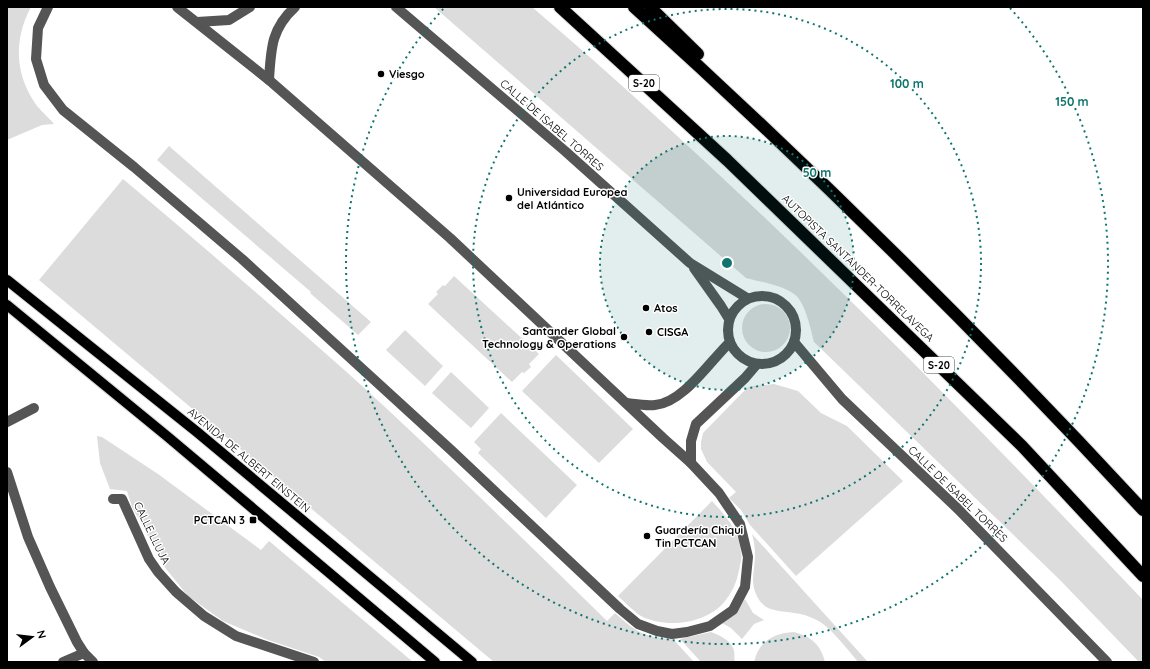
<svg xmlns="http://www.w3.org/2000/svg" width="1150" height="669" font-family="Quicksand,sans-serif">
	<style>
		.green { fill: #dcdcdc }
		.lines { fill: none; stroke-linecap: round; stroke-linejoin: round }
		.major-casing { stroke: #dbdbdb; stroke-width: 12 }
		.highway-casing { stroke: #dbdbdb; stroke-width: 14 }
		.minor { stroke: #555; stroke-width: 10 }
		.major { stroke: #000; stroke-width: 10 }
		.highway { stroke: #000; stroke-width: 12 }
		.ring { fill: none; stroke: #0f766e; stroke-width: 2; stroke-dasharray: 2 4 }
		.poi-dot { fill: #000; stroke: #fff; stroke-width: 1.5 }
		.labels { text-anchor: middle; stroke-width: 3; stroke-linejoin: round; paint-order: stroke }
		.shield { fill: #fff; stroke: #4c4c4c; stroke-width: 1 }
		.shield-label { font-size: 10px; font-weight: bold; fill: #000 }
		.poi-label { font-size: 11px; font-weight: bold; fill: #000; stroke: #fff; text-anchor: start }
		.street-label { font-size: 11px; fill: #000; stroke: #fff }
		.centre { fill: #0f766e; stroke: #fff; stroke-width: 2 }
		.ring-label { font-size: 12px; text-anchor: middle; font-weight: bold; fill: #0f766e; stroke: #fff; stroke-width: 3; stroke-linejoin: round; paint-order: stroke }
	</style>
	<rect width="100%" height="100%" fill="#fff"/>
	<!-- green -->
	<g class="green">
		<path d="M7 7H31C13 40 15 76 37 106 42 112 49 118 54 124L42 125 7 140Z"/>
		<path d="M434 7H532C748 192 948 394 1143 600V662H1139L1059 579 814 342C811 330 805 301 794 294 781 285 761 282 746 278Z"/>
		<path d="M169 146 371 322 358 335 310 293 311 292 157 160Z"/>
		<path d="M123 179C199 243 275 308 350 375 438 455 522 538 607 621L615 613C637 633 644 637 673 639L694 662H494L39 280Z"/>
		<path d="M454 276 539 354 529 364 531 367 524 373 522 372 512 382 428 304 438 294 436 292 443 285 445 286Z"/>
		<circle cx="766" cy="328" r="24"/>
		<path d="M405 330 443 366 425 386 386 350Z"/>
		<path d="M556 355 633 429 599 463 522 391Z"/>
		<path d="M451 372 489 408 471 428 432 393Z"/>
		<path d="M774 384 798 391 821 413 847 426 903 481 796 576 750 525 741 510 729 498 736 492 707 462 701 449V442L703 433 747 388 754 386Z"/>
		<path d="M501 413 577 485 546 518 478 453 481 449 474 442Z"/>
		<path d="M97 436 102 437 158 474 261 550 269 541 413 662H326L319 657 268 640 223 621 188 596 166 569 132 507 127 491 110 489 100 463Z"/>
		<path d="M712 501C725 515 740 532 741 553 742 556 741 561 740 565 738 578 734 590 725 601 707 624 666 629 641 616 633 611 625 602 618 596Z"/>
		<path d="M752 534 868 662H858C849 651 834 632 823 624 815 618 804 614 794 613 778 610 764 613 756 594 750 582 755 568 755 555 755 548 754 541 752 534Z"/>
		<path d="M745 599 753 613 764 620 754 624 742 639 731 628 722 623 738 610Z"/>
		<path d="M711 632C719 635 730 640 733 648 735 652 734 658 735 662H701L680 639Z"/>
		<path d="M794 632C812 637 820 644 825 662H754C759 641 774 633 794 632Z"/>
	</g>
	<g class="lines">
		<!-- major casing -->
		<g class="major-casing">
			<g id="major">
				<path d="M7 280 197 432 472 662"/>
				<path d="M7 305 168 437 435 662"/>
			</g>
		</g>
		<!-- highway casing -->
		<g class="highway-casing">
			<g id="highway">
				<path d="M560 7 727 160 1022 446 1143 576"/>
				<path d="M634 7C811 167 981 335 1143 510"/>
				<path d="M650 7 698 54"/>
			</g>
		</g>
		<!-- minor -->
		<g class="minor">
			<path d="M48 7 38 28 36 59 44 85 63 110 134 167 242 259 451 450 620 609 638 624 657 631 672 634 687 632 710 626 733 610 745 587 748 557 740 524 719 493 691 463 663 438 450 238 269 80 177 7"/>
			<path d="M396 7 565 151 690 263 747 298"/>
			<path d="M197 22 229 20 250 7"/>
			<path d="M269 80C271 49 271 29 295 7"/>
			<path d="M694 268 721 306 729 319"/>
			<circle cx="762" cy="330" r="34"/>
			<path d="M794 342 842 399 958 509 1107 662"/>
			<path d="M626 403C635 404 645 406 655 405 683 403 710 361 730 342"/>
			<path d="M7 422 34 408"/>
			<path d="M691 463V441L696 424 745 378 757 364"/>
			<path d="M7 472 28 537 50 587 77 642 84 653 93 662"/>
			<path d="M113 499H122L149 559 158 572 176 592 204 616 236 636 314 662"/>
			<path d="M63 662 84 653"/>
		</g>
		<!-- major -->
		<use href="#major" class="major"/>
		<!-- highway -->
		<use href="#highway" class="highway"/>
	</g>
	<!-- distance rings -->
	<circle cx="727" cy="263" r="127" fill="#0f766e" fill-opacity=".12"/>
	<g class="ring">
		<circle cx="727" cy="263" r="127"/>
		<circle cx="727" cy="263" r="254"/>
		<path d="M1010 8A381 381 0 1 1 444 8"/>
	</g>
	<!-- markers -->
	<g class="poi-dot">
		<circle cx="381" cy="74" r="4"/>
		<circle cx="509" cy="198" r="4"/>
		<circle cx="646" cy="308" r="4"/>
		<circle cx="649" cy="332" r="4"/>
		<circle cx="624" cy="337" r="4"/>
		<rect x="249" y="516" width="8" height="8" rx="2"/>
		<circle cx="647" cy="536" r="4"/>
	</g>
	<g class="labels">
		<!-- shield labels -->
		<g class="shield">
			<rect x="629" y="75" width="30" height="16" rx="3"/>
			<rect x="924" y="357" width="30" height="16" rx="3"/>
		</g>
		<g class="shield-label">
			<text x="644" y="87">S-20</text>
			<text x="939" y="369">S-20</text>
		</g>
		<!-- poi labels -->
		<g class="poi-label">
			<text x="389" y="78">Viesgo</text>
			<text x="517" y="196">Universidad Europea<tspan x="517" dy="13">del Atlántico</tspan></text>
			<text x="654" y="312">Atos</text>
			<text x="616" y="335" text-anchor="end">Santander Global<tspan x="616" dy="13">Technology &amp; Operations</tspan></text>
			<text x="657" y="336">CISGA</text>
			<text x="245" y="524" text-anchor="end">PCTCAN 3</text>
			<text x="655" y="534">Guardería Chiqui<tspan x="655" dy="13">Tin PCTCAN</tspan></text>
		</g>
		<!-- street labels -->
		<g class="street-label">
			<text transform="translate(552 125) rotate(41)" y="4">CALLE DE ISABEL TORRES</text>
			<text transform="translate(858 268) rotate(44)" y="4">AUTOPISTA SANTANDER-TORRELAVEGA</text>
			<text transform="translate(249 460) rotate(40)" y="4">AVENIDA DE ALBERT EINSTEIN</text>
			<text transform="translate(958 494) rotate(44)" y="4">CALLE DE ISABEL TORRES</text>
			<text transform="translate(152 533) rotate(64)" y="4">CALLE LLUJA</text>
		</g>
	</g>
	<circle cx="727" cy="263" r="6" class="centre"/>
	<g class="ring-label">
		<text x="907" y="88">100 m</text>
		<text x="1072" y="106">150 m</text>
		<text x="817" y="177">50 m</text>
	</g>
	<!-- border -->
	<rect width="1150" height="669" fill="none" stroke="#000000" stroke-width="16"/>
	<!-- north arrow -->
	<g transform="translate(32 637) rotate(75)" stroke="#ffffff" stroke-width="3" paint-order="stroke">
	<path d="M0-3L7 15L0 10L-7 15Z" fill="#000000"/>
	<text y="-6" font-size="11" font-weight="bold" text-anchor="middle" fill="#000000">N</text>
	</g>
</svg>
